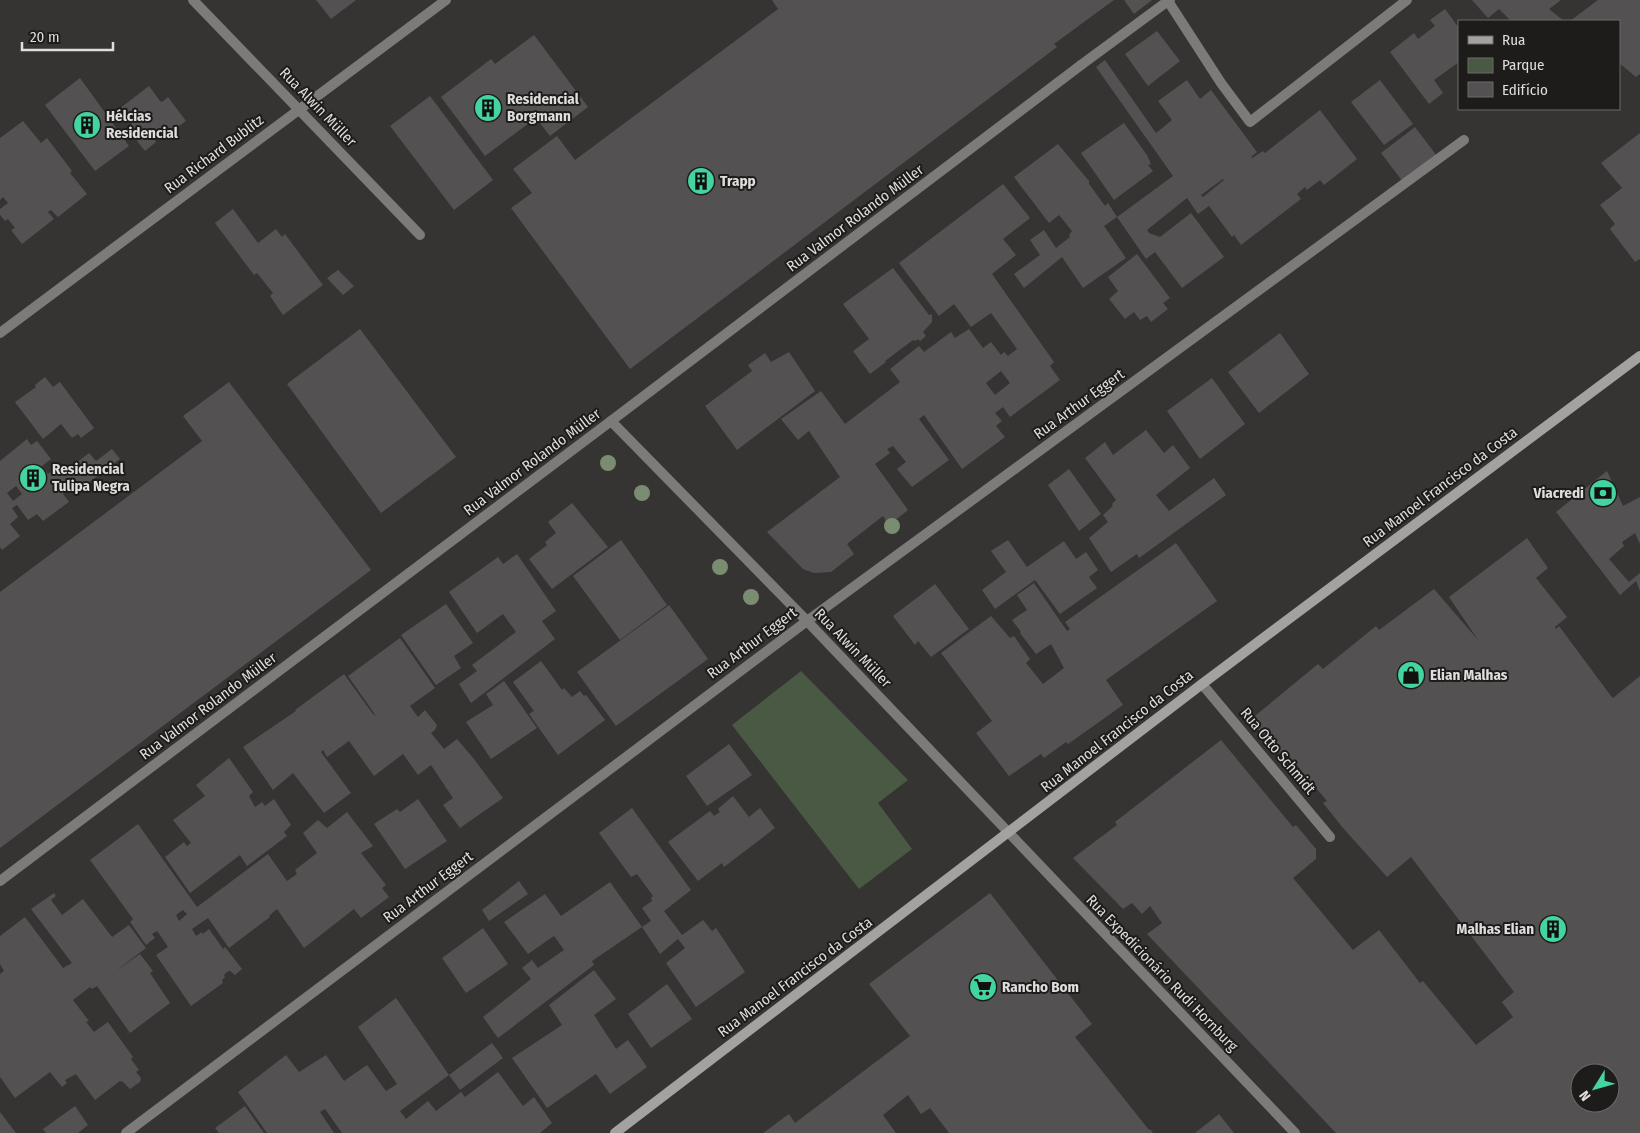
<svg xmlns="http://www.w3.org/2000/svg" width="1640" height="1133" font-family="'Fira Sans Condensed',sans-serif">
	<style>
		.green { fill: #495943 }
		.building { fill: #545152; fill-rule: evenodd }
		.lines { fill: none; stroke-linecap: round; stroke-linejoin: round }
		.lane { stroke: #7c7b7a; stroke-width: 10 }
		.street { stroke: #7c7b7a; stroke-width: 10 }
		.secondary { stroke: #a4a2a1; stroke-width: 10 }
		.tree { fill: #7b8d71 }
		.labels { text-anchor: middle; stroke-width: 4; stroke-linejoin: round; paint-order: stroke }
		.poi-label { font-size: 15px; font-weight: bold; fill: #dfdedd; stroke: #1d1c1b; text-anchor: start }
		.street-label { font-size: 15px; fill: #dfdedd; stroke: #1d1c1b }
	</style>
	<rect width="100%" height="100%" fill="#363432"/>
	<!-- green -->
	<path class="green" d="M801 671 908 780 878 803 912 849 859 889 732 725Z"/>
	<!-- building -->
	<g class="building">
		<path d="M316 0H356L331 19Z"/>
		<path d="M772 0H1114L1054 44 1057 47 630 369 511 208 532 193 513 169 557 136 575 160 778 9Z"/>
		<path d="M1124 0H1152L1134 14Z"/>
		<path d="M1472 0H1561L1549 9 1564 21H1511L1499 9 1488 18Z"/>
		<path d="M1598 0H1640V74L1636 77 1619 63V21H1570Z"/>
		<path d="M1445 9 1459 28V62L1434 80 1443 93 1429 104 1390 52 1414 33 1418 39 1435 26 1430 20Z"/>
		<path d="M1157 31 1180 61 1148 86 1125 54Z"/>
		<path d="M534 35 588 107 550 136 536 118 485 156 441 97 491 59 495 64Z"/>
		<path d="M1105 60 1156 133 1172 120 1158 101 1187 80 1200 99 1211 90 1257 152 1251 157 1252 158 1263 151 1265 153 1320 110 1357 159 1324 185 1320 180 1307 190 1305 187 1297 194 1301 199 1241 245 1234 235 1232 237 1209 206 1198 214 1187 198 1147 230 1149 233 1160 237 1191 213 1224 257 1182 288 1155 252 1146 259 1117 217 1173 176 1096 67ZM1223 179 1224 180 1203 197 1201 195Z"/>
		<path d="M80 78 129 146 95 171 45 105Z"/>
		<path d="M1380 80 1413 124 1384 145 1351 102Z"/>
		<path d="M149 86 160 101 162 102 168 97 186 121 171 132 167 125 153 137 156 142 145 151 127 128 132 124 119 109Z"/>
		<path d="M430 96 493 180 454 210 390 126Z"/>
		<path d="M23 121 41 143 47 138 72 171 70 173 87 194 58 217 51 210 48 212 54 219 22 244 11 230 15 228 8 219 5 221 0 215V209L8 203 3 197 0 200V138Z"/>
		<path d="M1124 123 1147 155 1151 164 1148 165 1153 171 1114 200 1081 153Z"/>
		<path d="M1415 127 1437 156 1403 182 1381 153Z"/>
		<path d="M1640 133V259L1635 262 1610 229 1615 224 1600 205 1622 188 1601 163Z"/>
		<path d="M1058 144 1089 181V184L1105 206 1108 203 1117 217 1104 226 1126 258 1083 288 1062 257 1024 288 1014 274 1040 255 1030 240 1044 230 1056 248 1070 237 1069 235 1072 231 1059 215 1049 223 1014 177Z"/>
		<path d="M1003 184 1030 218 1003 239 1016 255 992 274 1054 362 1050 366 1060 380 1010 417 1003 407 995 413 1002 421 996 426 1005 437 962 469 924 415 919 419 949 460 912 487 897 469 906 462 893 446 887 449 890 453 875 464 908 510 889 525 883 516 847 544 854 554 831 572 814 573 803 569 767 532 840 477 809 431 798 440 781 419 821 391 845 424 900 382 890 369 919 346 924 352 951 332 955 338 969 329 983 348 991 342 1001 355 1004 352 1008 356 1017 349 991 313 971 327 954 304 939 316 899 263ZM1001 371 1010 383 995 395 986 383Z"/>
		<path d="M233 209 258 243 276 229 282 237 285 234 323 285 283 315 270 296 273 293 257 273 254 275 215 223Z"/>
		<path d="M1137 254 1170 298 1163 303 1168 309 1151 322 1147 316 1140 320 1134 312 1125 319 1109 299 1118 291 1108 277Z"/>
		<path d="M893 268 929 315 932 314V322L923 332 926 336 920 341 918 339 915 341 913 340 885 361 886 362 870 374 853 351 869 339 843 304Z"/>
		<path d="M338 270 354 286 343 295 327 278Z"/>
		<path d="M360 329 456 457 381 513 287 384Z"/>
		<path d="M1280 333 1309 374 1259 413 1228 372Z"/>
		<path d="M789 352 815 391 737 450 705 406 752 371 748 365 765 353 771 362Z"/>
		<path d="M45 377 53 387 60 382 94 428 81 438 78 434 72 438 61 424 43 439 15 402 36 387 35 385Z"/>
		<path d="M1212 378 1245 424 1200 459 1167 411Z"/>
		<path d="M229 382 371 570 0 848V592L202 441 183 416Z"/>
		<path d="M1146 430 1164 453 1173 445 1190 468 1156 495 1169 511 1214 478 1226 495 1139 558 1137 554 1111 572 1089 538 1108 522 1103 515 1113 506 1112 504 1116 500 1085 458 1105 442 1113 455Z"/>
		<path d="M27 439 31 445 37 441 51 459 42 466 48 474 57 467 62 474 89 453 96 461 112 449 120 459 76 492 73 487 63 494 69 502 43 521 37 514 28 520 17 505 12 508 18 517 10 524 20 536 2 550 0 547V461ZM16 486 22 494 13 501 7 493Z"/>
		<path d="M1069 469 1101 514 1079 531 1048 485Z"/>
		<path d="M1607 471 1623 506 1640 497V544L1635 533 1622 542 1624 546 1609 559 1629 582 1640 573V591L1636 581 1620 595 1556 512Z"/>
		<path d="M572 503 608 547 552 589 529 559 547 545 545 542 556 533 548 522Z"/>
		<path d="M1527 538 1548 568 1536 578 1567 617 1555 627 1556 629 1559 626 1611 696 1613 698 1640 676V1133H1336L1147 934 1162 923 1150 906 1142 914 1132 903 1123 909 1073 858 1117 825 1115 822 1221 740 1293 827 1296 825 1316 849V859L1293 878 1353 950 1379 930 1420 983 1423 981 1476 1045 1513 1017 1502 1002 1514 992 1411 857 1387 877 1343 828 1323 803 1327 801 1290 757 1287 761 1250 720 1318 664 1323 669 1376 626 1379 630 1434 589 1478 640 1449 597ZM1580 1073H1610V1103H1580Z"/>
		<path d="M621 540 667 605 620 640 573 576Z"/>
		<path d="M1008 540 1027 567 1064 541 1076 559 1086 552 1098 570 1089 577 1097 588 1060 614 1035 580 995 609 982 590 1006 572 991 551Z"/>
		<path d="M1176 543 1217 601 1106 680 1123 705 1068 744 1066 742 1044 758 1041 754 1009 776 976 733 992 721 941 653 991 616 1010 638 1014 636 1030 659 1026 663 1043 684 1064 668 1051 644 1036 654 1020 633 1021 632 1012 620 1027 610 1017 595 1034 583 1067 631 1070 629 1065 622Z"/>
		<path d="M517 554 556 611 542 621 555 639 471 703 459 684 477 671 472 665 516 632 503 614 477 633 449 592 498 557 503 564Z"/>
		<path d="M935 584 969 629 931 657 918 641 915 645 893 616Z"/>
		<path d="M446 604 473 643 454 656 461 668 436 685 401 635Z"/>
		<path d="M669 605 708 659 616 726 577 672Z"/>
		<path d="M400 638 435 688 410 706 418 717 425 710 437 725 435 730 431 733 444 749 457 739 474 759 503 798 460 828 443 805 453 798 431 765 418 775 403 754 374 776 349 741 327 757 323 750 321 752 351 793 324 813 293 773 273 790 243 747 296 711 295 710 344 674 373 714 376 716 348 676Z"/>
		<path d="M541 661 562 690 564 688 572 697 580 691 584 696 586 695 605 720 558 755 529 714 534 711 513 682Z"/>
		<path d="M504 681 537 728 491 759 466 722 493 705 486 694Z"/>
		<path d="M729 744 752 775 707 806 686 776Z"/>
		<path d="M229 758 253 792 249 796 255 807 262 802 265 806 274 799 291 825 284 832 287 836 247 866 240 855 190 893 165 857 184 842 187 846 191 843 173 820 205 796 196 785Z"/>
		<path d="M733 796 749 817 760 808 775 828 724 867 722 863 698 881 668 842 710 811 714 816 720 812 718 809Z"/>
		<path d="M418 799 447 841 405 869 374 824 397 809 400 812Z"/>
		<path d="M632 808 691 890 664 911 682 935 703 920 712 931 716 928 745 972 696 1007 666 963 685 948 678 939 660 954 642 927 651 921 642 908 652 901 651 898 653 896 637 874 631 877 599 833Z"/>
		<path d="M347 812 373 846 361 853 386 885 382 888 389 897 361 918 354 909 304 948 277 909 269 916 270 917 229 948 208 918 192 929 196 936 202 932 203 934 209 929 219 943 223 949 225 947 242 969 235 975 230 971 227 972 224 975 225 977 222 980 223 983 191 1006 156 955 168 947 160 935 157 931 152 934 155 938 146 945 130 922 133 919 90 860 138 824 197 907 268 854 287 881 297 874 295 870 317 853 303 833 318 820 327 828ZM183 910 187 914 179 921 176 915Z"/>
		<path d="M519 881 528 894 489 921 482 910Z"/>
		<path d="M610 882 642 927 592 961 594 965 498 1038 483 1017 531 979 522 968 532 960 538 968 564 950 554 936 528 954 504 922 545 894 561 916Z"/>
		<path d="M54 893 56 896 51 900 62 915 83 899 112 937 129 925 146 948 116 971 140 954 153 971 150 973 170 1003 130 1033 97 986 92 989 90 987 73 1000 89 1021 86 1022 94 1032 108 1022 133 1057 131 1059 139 1070 136 1072 141 1078 140 1082 130 1089 123 1082 120 1081 95 1100 76 1074 65 1080 67 1083 62 1087 50 1072 15 1098 0 1077V974L4 971 0 964V936L25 917 63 968 72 963 31 909Z"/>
		<path d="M990 893 1092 1024 1075 1037 1149 1130 1150 1129 1153 1133H949L930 1108 921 1114 908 1095 883 1115 896 1133H763L789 1114 795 1123 910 1036 869 984Z"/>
		<path d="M483 928 508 964 466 993 442 958Z"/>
		<path d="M594 970 616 999 594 1015 616 1049 628 1040 647 1067 610 1094 596 1074 547 1108 512 1058 562 1025 549 1005Z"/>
		<path d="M667 984 692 1019 651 1048 628 1014Z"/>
		<path d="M396 998 449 1075 492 1043 503 1058 460 1090 449 1075 400 1111 406 1119 428 1101 436 1111 461 1092 465 1097 498 1072 523 1106 534 1097 552 1123 540 1133H342L325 1109 320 1112 334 1133H267L238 1092 286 1055 299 1072 326 1055 344 1081 367 1065 386 1091 397 1084 358 1027Z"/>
		<path d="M75 1106 88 1125 78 1133H46L43 1129Z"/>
		<path d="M245 1106 264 1133H219L215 1128Z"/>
		<path d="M0 1112 16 1133H0Z"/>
		<path d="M1219 1114 1234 1133H1195Z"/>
	</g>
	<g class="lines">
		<!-- lane -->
		<g class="lane">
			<path d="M1170 0 1168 1 1221 83 1250 122 1407 0"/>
			<path d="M1081 65 1168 1"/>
		</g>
		<!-- street -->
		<g class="street">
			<path d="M193 0 420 235"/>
			<path d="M0 333 446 0"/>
			<path d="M611 421 807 621 1295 1133"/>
			<path d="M1202 684 1330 837"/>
			<path d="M0 881 611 421 1081 65"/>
			<path d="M126 1133 807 621 1464 140"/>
		</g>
		<!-- secondary -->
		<path class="secondary" d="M615 1133 1202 684 1640 356"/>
	</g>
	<!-- trees -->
	<g class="tree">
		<circle cx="608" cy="463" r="8"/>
		<circle cx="642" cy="493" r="8"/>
		<circle cx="892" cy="526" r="8"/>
		<circle cx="720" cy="567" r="8"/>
		<circle cx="751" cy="597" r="8"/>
	</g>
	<!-- icons -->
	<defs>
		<g id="building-disc" transform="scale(1.4375)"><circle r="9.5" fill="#44d4a0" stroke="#1d1c1b"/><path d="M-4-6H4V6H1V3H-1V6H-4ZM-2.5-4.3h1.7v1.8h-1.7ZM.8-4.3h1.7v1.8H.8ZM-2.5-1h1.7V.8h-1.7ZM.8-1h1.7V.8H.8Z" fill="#111"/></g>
		<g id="bank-disc" transform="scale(1.4375)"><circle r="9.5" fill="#44d4a0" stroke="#1d1c1b"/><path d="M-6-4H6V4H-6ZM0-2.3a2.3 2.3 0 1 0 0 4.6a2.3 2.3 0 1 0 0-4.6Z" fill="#111"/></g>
		<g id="shop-disc" transform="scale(1.4375)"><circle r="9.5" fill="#44d4a0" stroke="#1d1c1b"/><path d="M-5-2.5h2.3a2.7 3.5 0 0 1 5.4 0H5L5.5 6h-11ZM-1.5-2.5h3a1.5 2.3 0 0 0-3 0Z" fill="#111"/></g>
		<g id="supermarket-disc" transform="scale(1.4375)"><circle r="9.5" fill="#44d4a0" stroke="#1d1c1b"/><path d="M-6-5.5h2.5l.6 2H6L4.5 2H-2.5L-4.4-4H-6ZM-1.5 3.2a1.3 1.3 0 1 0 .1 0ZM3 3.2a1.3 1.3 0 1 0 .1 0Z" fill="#111"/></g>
	</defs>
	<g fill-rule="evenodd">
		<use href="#building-disc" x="488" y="108"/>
		<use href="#building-disc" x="87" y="125"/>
		<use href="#building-disc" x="701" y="181"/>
		<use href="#building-disc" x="33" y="478"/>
		<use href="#bank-disc" x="1603" y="493"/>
		<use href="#shop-disc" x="1411" y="675"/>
		<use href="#building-disc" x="1553" y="929"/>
		<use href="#supermarket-disc" x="983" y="987"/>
	</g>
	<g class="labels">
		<!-- poi labels -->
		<g class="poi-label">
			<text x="507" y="104">Residencial<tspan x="507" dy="17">Borgmann</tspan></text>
			<text x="106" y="121">Hélcias<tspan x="106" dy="17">Residencial</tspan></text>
			<text x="720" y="186">Trapp</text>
			<text x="52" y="474">Residencial<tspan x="52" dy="17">Tulipa Negra</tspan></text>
			<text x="1584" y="498" text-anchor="end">Viacredi</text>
			<text x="1430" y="680">Elian Malhas</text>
			<text x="1534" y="934" text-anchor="end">Malhas Elian</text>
			<text x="1002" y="992">Rancho Bom</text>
		</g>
		<!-- street labels -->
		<g class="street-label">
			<text transform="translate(318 107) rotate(46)" y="5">Rua Alwin Müller</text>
			<text transform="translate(214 154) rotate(-37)" y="5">Rua Richard Bublitz</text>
			<text transform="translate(855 218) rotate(-37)" y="5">Rua Valmor Rolando Müller</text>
			<text transform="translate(1079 404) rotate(-36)" y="5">Rua Arthur Eggert</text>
			<text transform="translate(532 462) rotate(-37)" y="5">Rua Valmor Rolando Müller</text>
			<text transform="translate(1440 487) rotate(-37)" y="5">Rua Manoel Francisco da Costa</text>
			<text transform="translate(752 643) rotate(-37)" y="5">Rua Arthur Eggert</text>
			<text transform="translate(853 648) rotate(46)" y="5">Rua Alwin Müller</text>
			<text transform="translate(208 706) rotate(-37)" y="5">Rua Valmor Rolando Müller</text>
			<text transform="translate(1117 731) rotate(-38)" y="5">Rua Manoel Francisco da Costa</text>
			<text transform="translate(1278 751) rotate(50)" y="5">Rua Otto Schmidt</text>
			<text transform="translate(428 887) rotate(-37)" y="5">Rua Arthur Eggert</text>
			<text transform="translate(1162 973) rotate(46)" y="5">Rua Expedicionário Rudi Hornburg</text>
			<text transform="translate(795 977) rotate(-37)" y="5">Rua Manoel Francisco da Costa</text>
		</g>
	</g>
	<!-- legend -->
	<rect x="1458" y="20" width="162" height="90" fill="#1d1c1b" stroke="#6b6a69"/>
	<rect x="1468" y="36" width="25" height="8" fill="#a4a2a1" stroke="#6b6a69"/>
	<text x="1502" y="45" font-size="15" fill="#dfdedd">Rua</text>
	<rect x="1468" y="58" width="25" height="15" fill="#495943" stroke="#6b6a69"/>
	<text x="1502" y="70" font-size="15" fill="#dfdedd">Parque</text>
	<rect x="1468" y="82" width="25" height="15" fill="#545152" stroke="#6b6a69"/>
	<text x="1502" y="95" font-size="15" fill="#dfdedd">Edifício</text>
	<!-- north arrow -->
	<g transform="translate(1595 1088) rotate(233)"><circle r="24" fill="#1d1c1b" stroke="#6b6a69"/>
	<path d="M0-4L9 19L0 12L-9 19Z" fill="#44d4a0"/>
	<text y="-8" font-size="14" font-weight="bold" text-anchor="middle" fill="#dfdedd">N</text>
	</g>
	<!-- scale -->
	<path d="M22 42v8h91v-8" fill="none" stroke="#dfdedd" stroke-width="2.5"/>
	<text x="30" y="42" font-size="15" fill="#dfdedd" stroke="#1d1c1b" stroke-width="4" paint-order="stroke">20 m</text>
</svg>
